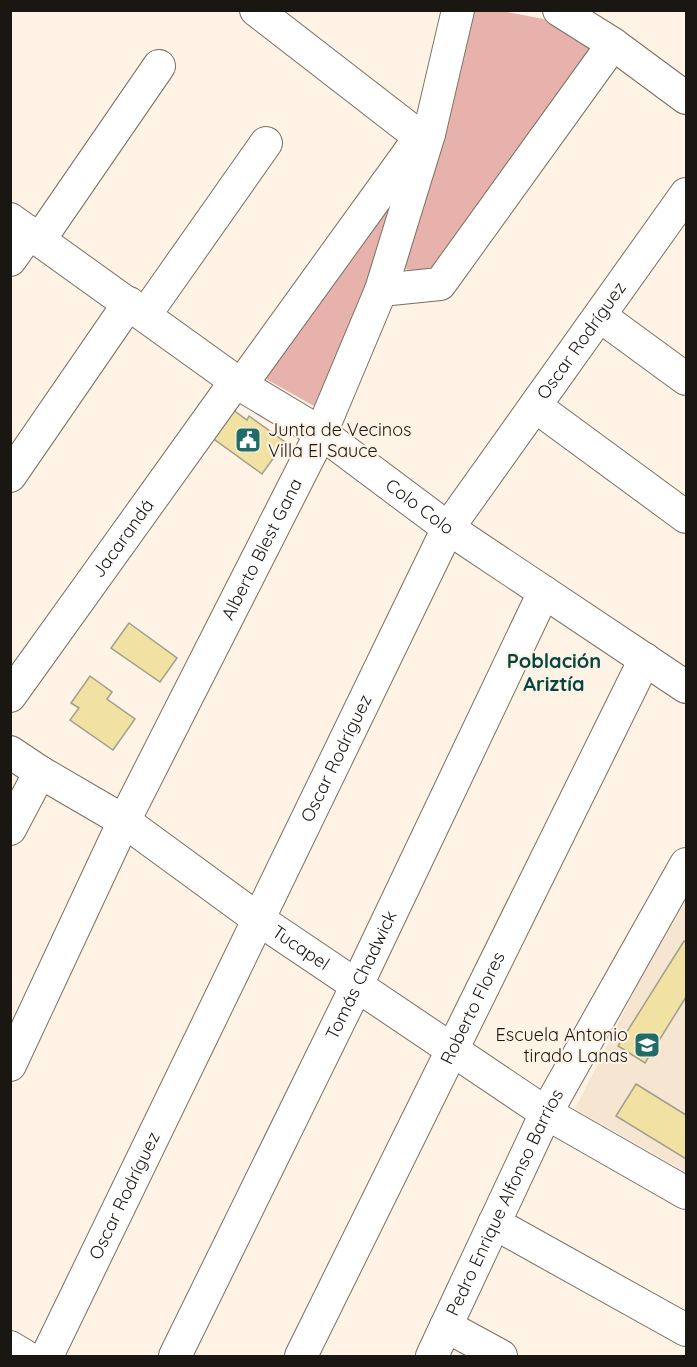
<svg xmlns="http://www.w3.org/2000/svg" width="697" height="1367" font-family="Quicksand,sans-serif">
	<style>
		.built { fill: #f6e6d1 }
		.green { fill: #e7b2ac }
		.building { fill: #f1e1a2; stroke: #a19e8e; stroke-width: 1.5 }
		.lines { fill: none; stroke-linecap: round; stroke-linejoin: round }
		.minor-casing { stroke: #796f62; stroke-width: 34 }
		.minor { stroke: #fff; stroke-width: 32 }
		.labels { text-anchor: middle; stroke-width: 4.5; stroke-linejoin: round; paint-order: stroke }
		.street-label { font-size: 18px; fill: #1a1612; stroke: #fef3e4 }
		.poi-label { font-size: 18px; fill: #1a1612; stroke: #fef3e4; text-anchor: start }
		.neighbourhood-label { font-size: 20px; font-weight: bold; fill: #054642; stroke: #fef3e4 }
	</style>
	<rect width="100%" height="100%" fill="#fef3e4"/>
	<!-- built -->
	<path class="built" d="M686 898V1172L575 1109 639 982Z"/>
	<!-- green -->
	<g class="green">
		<path d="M474 11H502L549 20 594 47 435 272 402 269Z"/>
		<path d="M404 177 365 295 314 406 257 374Z"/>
	</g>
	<!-- building -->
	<g class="building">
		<path d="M232 409 247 420 249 416 285 442 262 474 211 437Z"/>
		<path d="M129 623 177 658 160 682 111 648Z"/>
		<path d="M90 676 112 692 107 699 135 719 113 750 70 720 79 708 71 703Z"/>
		<path d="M684 941 686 942V997L645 1063 618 1046Z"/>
		<path d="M636 1084 686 1115V1159L616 1116Z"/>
	</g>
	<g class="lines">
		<!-- minor casing -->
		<g class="minor-casing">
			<g id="minor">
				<path d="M256 10 420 137 429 134"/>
				<path d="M559 10 613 44 686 98"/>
				<path id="s1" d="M10 219 241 385 321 433 448 528 686 687"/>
				<path d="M40 239 159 66"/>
				<path d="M10 260 30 232"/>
				<path d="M381 290 440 284 613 44"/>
				<path d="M145 315 266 143"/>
				<path d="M600 316 686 379"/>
				<path d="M241 385 418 140"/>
				<path d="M535 406 686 517"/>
				<path d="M10 476 129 303"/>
				<path id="s2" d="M10 696 236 381"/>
				<path id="s3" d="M10 752 40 772 124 821 258 919 546 1113 686 1193"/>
				<path d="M10 829 40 772"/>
				<path id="s4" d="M10 1065 124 821 321 433 381 290 429 134 458 10"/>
				<path d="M494 1223 686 1330"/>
				<path d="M446 1326 501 1356"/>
				<path d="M10 1347 25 1356"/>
				<path id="s5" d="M47 1356 448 528 686 194"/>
				<path id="s6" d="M175 1356 357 985 544 592"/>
				<path id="s7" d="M301 1356 645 659"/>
				<path id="s8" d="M432 1356 546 1113 686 864"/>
			</g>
		</g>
		<!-- minor -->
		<use href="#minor" class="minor"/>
	</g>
	<!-- icons -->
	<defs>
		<g id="civic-square" transform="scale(1.35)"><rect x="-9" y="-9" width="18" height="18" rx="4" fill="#226c67" stroke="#fef3e4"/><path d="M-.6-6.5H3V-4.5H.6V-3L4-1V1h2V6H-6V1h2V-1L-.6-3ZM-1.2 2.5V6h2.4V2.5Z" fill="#fff"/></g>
		<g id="school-square" transform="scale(1.35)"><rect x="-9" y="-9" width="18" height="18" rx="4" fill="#226c67" stroke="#fef3e4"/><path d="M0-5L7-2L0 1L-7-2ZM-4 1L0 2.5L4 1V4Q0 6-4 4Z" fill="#fff"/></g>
	</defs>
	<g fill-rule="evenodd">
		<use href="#civic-square" x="248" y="440"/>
		<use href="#school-square" x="647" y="1045"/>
	</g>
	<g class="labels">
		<!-- street labels -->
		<g class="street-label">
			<text dy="6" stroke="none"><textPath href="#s5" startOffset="1150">Oscar Rodríguez</textPath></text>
			<text dy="6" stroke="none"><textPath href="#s1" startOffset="501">Colo Colo</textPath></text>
			<text dy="6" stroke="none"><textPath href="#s2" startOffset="194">Jacarandá</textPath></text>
			<text dy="6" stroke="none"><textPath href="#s4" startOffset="574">Alberto Blest Gana</textPath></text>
			<text dy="6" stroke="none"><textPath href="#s5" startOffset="664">Oscar Rodríguez</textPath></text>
			<text dy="6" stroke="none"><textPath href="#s3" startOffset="351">Tucapel</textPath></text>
			<text dy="6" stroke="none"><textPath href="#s6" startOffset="424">Tomás Chadwick</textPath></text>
			<text dy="6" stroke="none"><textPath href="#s7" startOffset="388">Roberto Flores</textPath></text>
			<text dy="6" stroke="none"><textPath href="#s5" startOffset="178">Oscar Rodríguez</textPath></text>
			<text dy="6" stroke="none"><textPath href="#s8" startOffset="170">Pedro Enrique Alfonso Barrios</textPath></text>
		</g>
		<!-- poi labels -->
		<g class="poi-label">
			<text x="268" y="436">Junta de Vecinos<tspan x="268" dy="21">Villa El Sauce</tspan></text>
			<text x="628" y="1041" text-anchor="end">Escuela Antonio<tspan x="628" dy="21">tirado Lanas</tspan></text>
		</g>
		<!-- neighbourhood labels -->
		<g class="neighbourhood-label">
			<text x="554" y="668">Población<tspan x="554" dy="23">Ariztía</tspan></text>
		</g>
	</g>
	<!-- border -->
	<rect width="697" height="1367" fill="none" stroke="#1a1612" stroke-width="24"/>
</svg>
